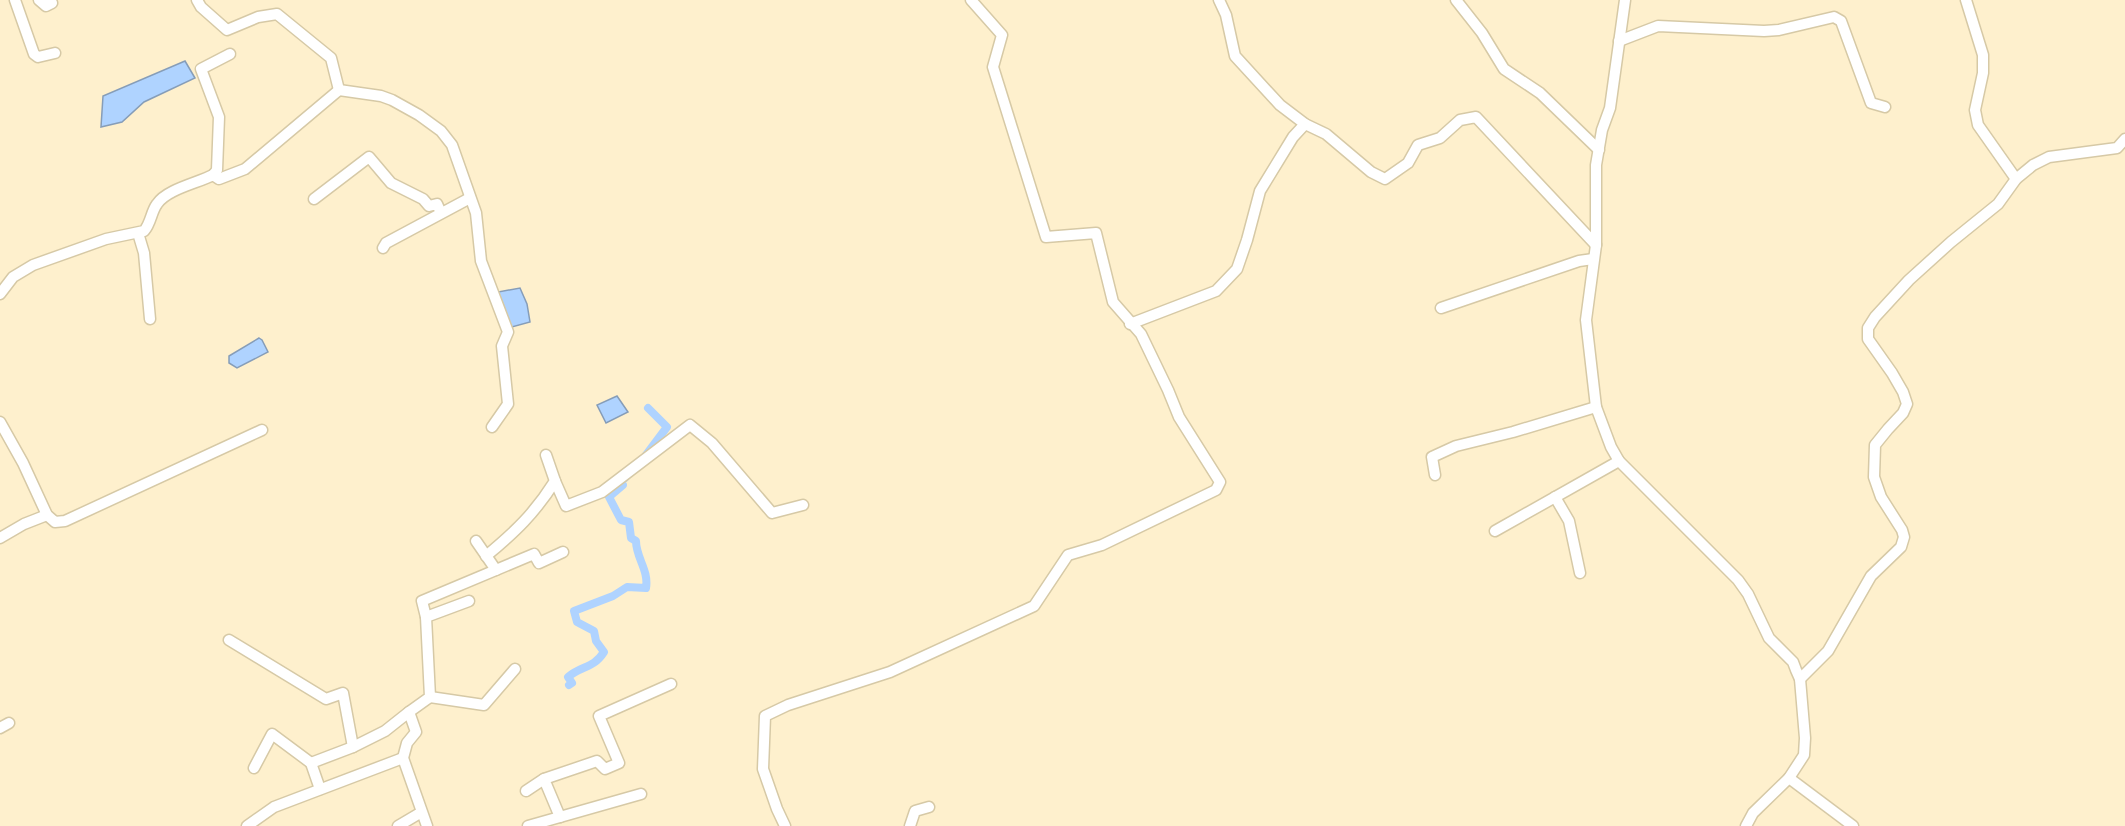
<svg xmlns="http://www.w3.org/2000/svg" width="2125" height="826" font-family="'DejaVu Sans',sans-serif">
	<style>
		.water { fill: #afd3ff; stroke: #869db8; stroke-width: 1.5 }
		.lines { fill: none; stroke-linecap: round; stroke-linejoin: round }
		.canal { stroke: #afd3ff; stroke-width: 8 }
		.minor-casing { stroke: #d6c9a6; stroke-width: 13 }
		.minor { stroke: #fff; stroke-width: 10 }
	</style>
	<rect width="100%" height="100%" fill="#fef0cd"/>
	<!-- water -->
	<g class="water">
		<path d="M185 61 195 78 144 102 122 122 101 127 103 96Z"/>
		<path d="M520 288 527 304 530 322 508 328 498 292Z"/>
		<path d="M259 338 262 340 268 352 237 368 229 363V356Z"/>
		<path d="M617 396 628 412 606 423 597 405Z"/>
	</g>
	<g class="lines">
		<!-- canal -->
		<g class="canal">
			<path d="M646 455 667 427 648 408"/>
			<path d="M569 685 572 683 568 677C582 665 593 669 604 652L596 641 594 631 577 622 574 611 613 596 627 587 646 588C649 570 636 558 636 541L631 538 629 522 621 520 609 497 623 485 622 481 627 476"/>
		</g>
		<!-- minor casing -->
		<g class="minor-casing">
			<g id="minor">
				<path d="M15 0 34 54 38 57 55 53"/>
				<path d="M39 0 46 6 52 3"/>
				<path d="M197 0 201 7 227 30 258 17 277 14 331 58 339 90"/>
				<path d="M1219 0 1226 15 1235 56 1280 105 1305 124 1326 134 1371 172 1385 179 1408 163 1418 145 1440 138 1460 120 1476 117 1596 245"/>
				<path d="M1456 0 1482 33 1504 69 1540 93 1599 150"/>
				<path d="M1625 0 1610 108 1602 130 1596 165V245L1586 320 1596 407 1611 447 1619 461 1738 580 1748 594 1769 638 1793 662 1796 670 1800 679 1805 738 1804 755 1789 778 1753 813 1746 826"/>
				<path d="M1966 0 1983 55V73L1975 110 1978 125 2016 179"/>
				<path d="M1619 41 1658 26 1764 31 1779 30 1834 17 1841 21 1871 103 1885 107"/>
				<path d="M339 90 381 96 392 100 419 115 441 131 452 145 476 213 481 261 508 332 502 346 508 404 492 427"/>
				<path d="M213 175 217 170 219 117 201 69 230 54"/>
				<path d="M314 199 369 157 391 183 423 199 429 206 437 204 441 213"/>
				<path d="M138 233 144 253 150 319"/>
				<path d="M383 248 386 243 470 198"/>
				<path d="M0 294 13 277 33 265 106 239 144 231C151 223 151 212 157 204 167 189 198 183 213 175L219 179 245 169 339 90"/>
				<path d="M1441 308 1579 261 1593 259"/>
				<path d="M1130 324 1216 291 1237 269 1247 240 1260 191 1293 137 1305 124"/>
				<path d="M0 422 23 463 47 515 55 522 65 521 262 430"/>
				<path d="M1435 475 1432 457 1456 446 1513 432 1596 407"/>
				<path d="M555 481 566 506 602 492 690 425 712 443 772 513 803 505"/>
				<path d="M1555 497 1569 521 1580 573"/>
				<path d="M1495 531 1619 461"/>
				<path d="M0 538 24 524 47 515"/>
				<path d="M476 541 496 570"/>
				<path d="M486 556C515 532 535 513 555 481L546 455"/>
				<path d="M426 617 422 601 534 554 539 563 563 552"/>
				<path d="M229 640 326 699 343 693 353 747"/>
				<path d="M1800 679 1828 651 1871 576 1901 547 1904 537 1902 530 1881 497 1874 477 1875 445 1888 429 1903 413 1907 404 1903 392 1892 373 1868 339V328L1875 317 1909 280 1951 242 1998 204 2016 179 2033 165 2049 157 2117 148 2125 139"/>
				<path d="M430 697 484 705 515 669"/>
				<path d="M409 712 430 697 426 617 469 601"/>
				<path d="M0 728 9 723"/>
				<path d="M254 768 272 734 311 763"/>
				<path d="M1789 778 1853 826"/>
				<path d="M320 789 311 763 353 747 385 731 409 712 416 732 407 743 403 758 427 826"/>
				<path d="M526 791 544 779"/>
				<path d="M560 817 544 779 597 761 605 769 619 763 599 716 671 684"/>
				<path d="M247 826 274 807 403 758"/>
				<path d="M398 826 420 813"/>
				<path d="M528 826 641 794"/>
				<path d="M785 826 777 809 763 769 765 716 788 705 890 672 1034 606 1068 555 1102 545 1216 490 1220 482 1179 417 1168 390 1141 334 1113 302 1096 233 1046 237 993 67 1002 35 971 0"/>
				<path d="M910 826 915 811 929 807"/>
			</g>
		</g>
		<!-- minor -->
		<use href="#minor" class="minor"/>
	</g>
</svg>
